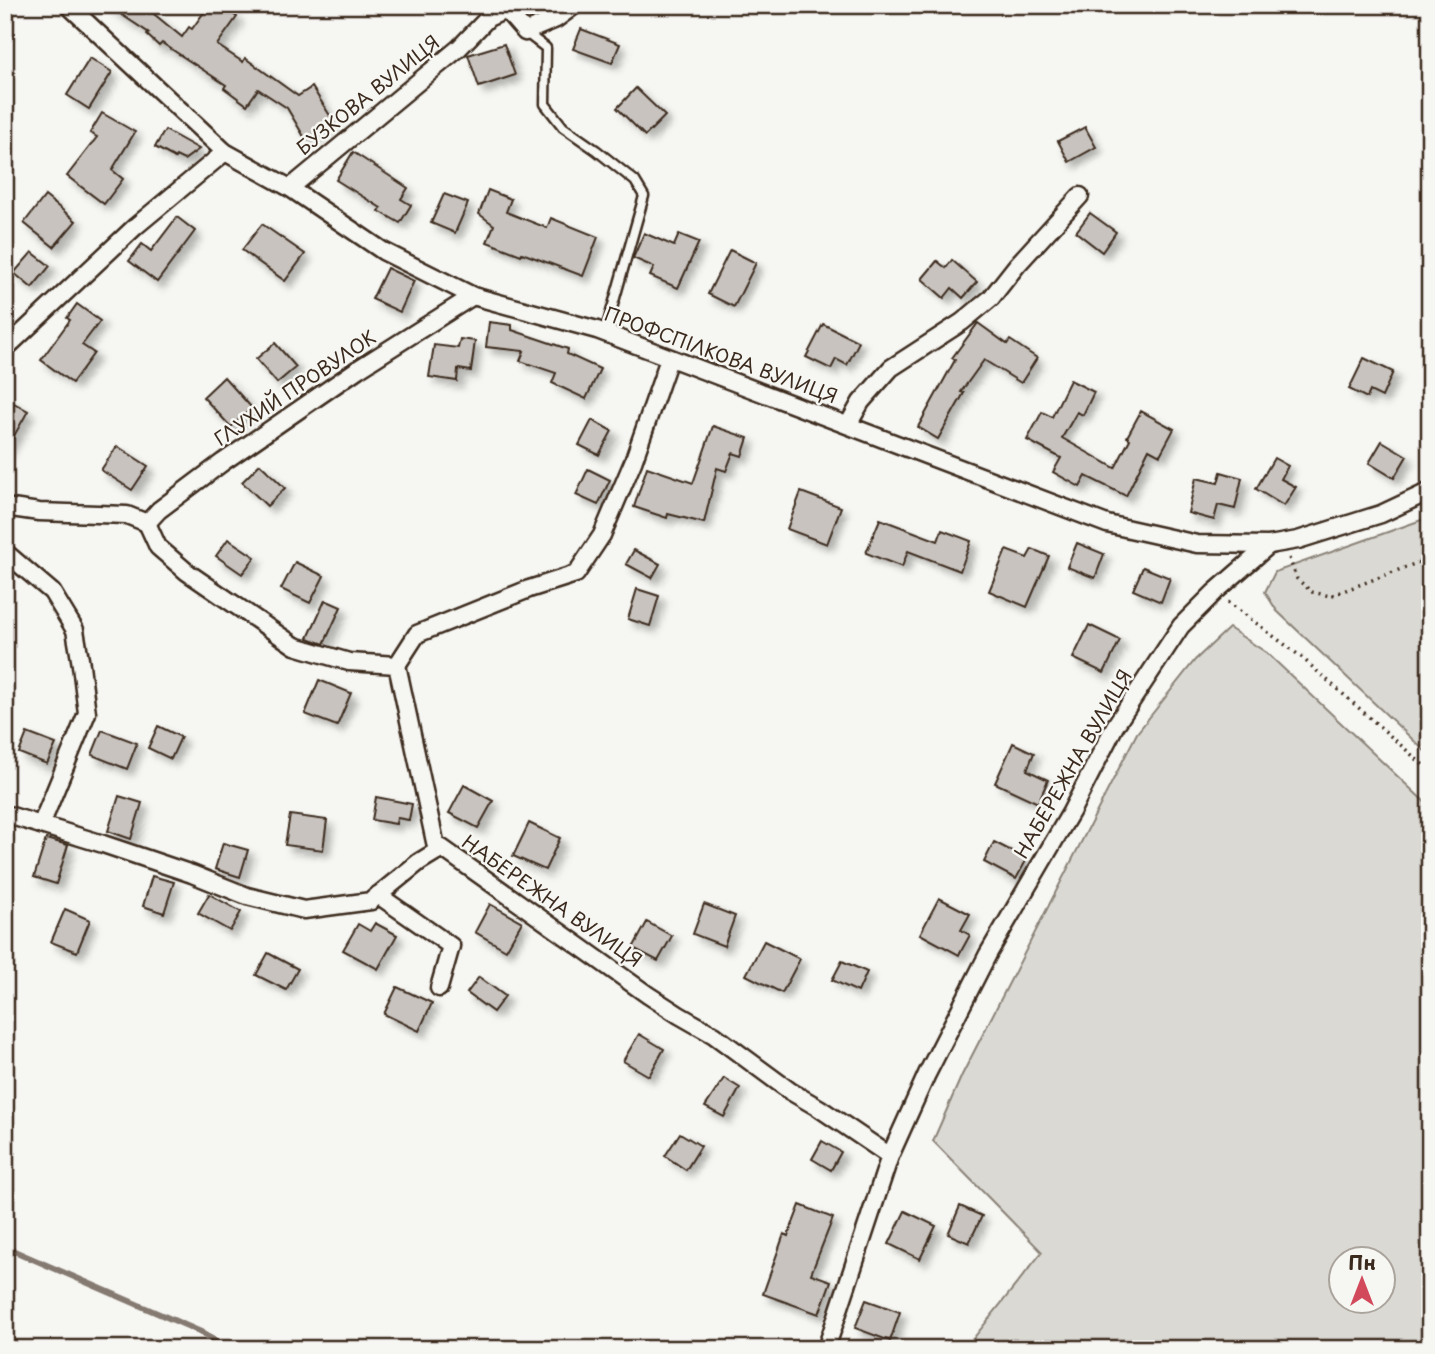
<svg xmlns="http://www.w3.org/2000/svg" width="1435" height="1354" font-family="'Playpen Sans',sans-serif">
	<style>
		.green { fill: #dad9d3; stroke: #8a8278; stroke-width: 2; fill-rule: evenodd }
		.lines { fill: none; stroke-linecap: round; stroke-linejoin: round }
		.stream { stroke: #857a71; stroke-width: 6 }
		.building { fill: #c8c3be; stroke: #3b2a1e; stroke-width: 2; filter: url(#shadow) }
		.lane-casing { stroke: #3b2a1e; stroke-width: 13 }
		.street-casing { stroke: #3b2a1e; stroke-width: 21 }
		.path { stroke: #3b2a1e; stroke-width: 3.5; stroke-dasharray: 2 5; stroke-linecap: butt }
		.lane { stroke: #f6f6f2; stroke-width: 8 }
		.street { stroke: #f6f6f2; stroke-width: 16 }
		.labels { text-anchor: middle; stroke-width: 5; stroke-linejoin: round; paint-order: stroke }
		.street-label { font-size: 19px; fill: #3b2a1e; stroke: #f6f6f2 }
	</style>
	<defs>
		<filter id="shadow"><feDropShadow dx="6" dy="6" stdDeviation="3.5" flood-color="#0004"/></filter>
	</defs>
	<rect width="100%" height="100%" fill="#f6f6f2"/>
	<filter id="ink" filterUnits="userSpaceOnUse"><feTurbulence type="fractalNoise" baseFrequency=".0143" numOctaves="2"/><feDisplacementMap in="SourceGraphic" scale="14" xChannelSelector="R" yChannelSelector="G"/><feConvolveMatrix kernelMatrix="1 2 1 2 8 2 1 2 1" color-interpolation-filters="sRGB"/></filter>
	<g filter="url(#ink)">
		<!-- green -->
		<g class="green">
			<path d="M1430 517V756L1277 611 1265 592 1275 572Z"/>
			<path d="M1229 628 1267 653 1430 807V1349H965L1042 1252 933 1141 962 1075 1137 733 1195 660ZM1340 1260H1382V1302H1340Z"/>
		</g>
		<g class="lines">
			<!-- stream -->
			<path class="stream" d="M5 1247 201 1332 228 1349"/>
		</g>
		<!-- building -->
		<g class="building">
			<path d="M107 5H143L182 37 189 27 192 29 209 5H221L237 17 217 45 243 62 245 58 298 96 312 87 334 122 306 140 287 108 258 89 247 105 224 88 226 85 162 43 159 46 147 35 149 33Z"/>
			<path d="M581 29 620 44 612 63 573 49Z"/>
			<path d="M504 44 515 75 479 87 468 55Z"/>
			<path d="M90 58 112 72 89 109 67 95Z"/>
			<path d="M636 88 665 116 645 136 617 108Z"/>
			<path d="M102 113 135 132 112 170 123 179 104 204 67 176 97 137 90 133Z"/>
			<path d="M1085 127 1096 147 1069 162 1058 141Z"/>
			<path d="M165 130 199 149 184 160 176 156 175 158 155 147Z"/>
			<path d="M353 152 408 188 401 199 411 205 400 223 379 211 381 208 336 180Z"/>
			<path d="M488 190 511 199 506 212 547 228 551 218 598 237 583 276 522 253 521 255 487 242 494 225 479 214Z"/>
			<path d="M444 194 468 203 455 233 431 223Z"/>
			<path d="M45 196 76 221 54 247 24 223Z"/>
			<path d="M1090 213 1116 232 1102 252 1076 232Z"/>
			<path d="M177 217 195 231 157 282 129 261 142 244 151 251Z"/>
			<path d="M262 224 305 254 285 281 242 250Z"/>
			<path d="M644 233 674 246 679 234 699 242 678 288 650 276 654 267 633 258Z"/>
			<path d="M730 250 756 263 734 307 708 294Z"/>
			<path d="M32 252 50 266 32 288 14 273Z"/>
			<path d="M952 260 977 282 963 298 952 288 944 298 922 279 937 261 946 268Z"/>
			<path d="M387 268 414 281 400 312 372 299Z"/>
			<path d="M77 304 100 321 82 345 94 353 72 383 41 360 70 320 67 318Z"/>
			<path d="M489 322 512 325V330L568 349 567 354 600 369 586 399 552 383 556 373 520 361 524 351 486 347Z"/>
			<path d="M978 323 1007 344 1010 340 1037 358 1021 383 984 360 961 392 964 393 938 439 918 427 955 360 952 358Z"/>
			<path d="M823 324 859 342 847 365 836 359 831 369 806 357Z"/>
			<path d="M460 339 475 341 471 371 458 369 457 381 429 377 434 345 458 348Z"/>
			<path d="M275 343 296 367 277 383 256 359Z"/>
			<path d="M1364 358 1393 372 1382 397 1370 391 1367 398 1349 389Z"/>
			<path d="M224 377 252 408 231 427 203 397Z"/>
			<path d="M1070 380 1094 392 1083 415 1077 412 1062 438 1115 468 1130 439 1127 437 1141 411 1174 429 1160 455 1149 449 1126 496 1086 476 1080 487 1053 472 1061 458 1027 440 1042 412 1052 417Z"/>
			<path d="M5 398 28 411 5 452Z"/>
			<path d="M592 420 612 431 599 455 579 445Z"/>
			<path d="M713 426 748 438 742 456 733 453 726 471 717 468 704 523 668 514 667 518 634 507 647 467 693 483Z"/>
			<path d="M1382 441 1407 456 1394 478 1369 463Z"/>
			<path d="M117 446 148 466 132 490 101 470Z"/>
			<path d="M1274 458 1288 466 1281 479 1296 487 1284 506 1256 489Z"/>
			<path d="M260 464 285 488 267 506 242 482Z"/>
			<path d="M588 469 610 480 598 505 576 495Z"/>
			<path d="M1221 472 1242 478 1235 509 1218 505 1214 520 1188 513 1196 478 1218 483Z"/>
			<path d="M801 492 841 507 827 544 787 529Z"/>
			<path d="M880 519 938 541 942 530 971 541 960 571 908 551 902 567 866 553Z"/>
			<path d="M228 539 255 557 242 574 216 556Z"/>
			<path d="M1077 543 1104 554 1095 578 1067 567Z"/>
			<path d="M1032 549 1049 556 1027 607 989 591 1006 550 1027 558Z"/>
			<path d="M634 550 660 564 652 578 626 564Z"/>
			<path d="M295 562 324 576 310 603 281 589Z"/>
			<path d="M1143 567 1170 578 1161 602 1133 590Z"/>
			<path d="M637 589 659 596 650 626 628 619Z"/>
			<path d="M325 600 341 607 324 644 308 638Z"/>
			<path d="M1089 625 1120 640 1104 673 1073 658Z"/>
			<path d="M319 680 351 693 337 726 305 714Z"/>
			<path d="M158 726 181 737 171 759 148 748Z"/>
			<path d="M102 730 137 743 127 769 92 755Z"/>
			<path d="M27 733 56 744 47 764 19 753Z"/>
			<path d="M1013 743 1034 753 1027 770 1048 780 1038 803 995 783Z"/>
			<path d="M464 785 493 801 478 828 449 813Z"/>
			<path d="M119 796 142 803 131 839 108 831Z"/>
			<path d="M376 797 412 804 409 820 397 818 396 824 372 820Z"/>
			<path d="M290 815 327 820 323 850 285 845Z"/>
			<path d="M529 823 560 838 545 870 513 856Z"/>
			<path d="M46 839 68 845 56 884 34 877Z"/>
			<path d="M994 842 1027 859 1016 879 984 862Z"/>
			<path d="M223 843 248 850 240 877 215 869Z"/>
			<path d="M152 876 174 882 164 913 143 906Z"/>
			<path d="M209 894 241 912 230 931 198 913Z"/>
			<path d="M939 898 970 914 961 930 970 935 959 955 920 934Z"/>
			<path d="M490 904 522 922 506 950 475 932Z"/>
			<path d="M704 904 735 916 724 946 693 934Z"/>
			<path d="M65 909 90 920 77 952 51 942Z"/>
			<path d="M647 922 672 936 658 961 633 948Z"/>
			<path d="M375 923 397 935 378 969 343 950 358 924 370 931Z"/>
			<path d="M764 941 800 959 782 993 746 975Z"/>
			<path d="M268 953 298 969 286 990 256 975Z"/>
			<path d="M842 961 867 972 858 992 832 980Z"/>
			<path d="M479 977 505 996 493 1012 467 993Z"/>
			<path d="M397 987 432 1003 419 1031 384 1014Z"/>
			<path d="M639 1034 664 1049 649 1076 623 1061Z"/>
			<path d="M724 1078 740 1088 724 1117 705 1107Z"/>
			<path d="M680 1133 701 1146 686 1170 665 1156Z"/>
			<path d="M822 1141 841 1152 831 1170 812 1159Z"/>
			<path d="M800 1205 833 1218 811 1274 831 1281 819 1314 763 1294 784 1234 788 1236Z"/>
			<path d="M960 1206 982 1216 969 1243 948 1234Z"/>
			<path d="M905 1211 936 1226 920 1259 889 1244Z"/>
			<path d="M866 1300 900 1312 890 1341 855 1328Z"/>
		</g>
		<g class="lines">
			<!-- lane casing -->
			<g class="lane-casing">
				<path id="lane" d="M525 32 546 48 545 104 563 127 596 150 635 181 644 196 605 333"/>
			</g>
			<!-- street casing -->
			<g class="street-casing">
				<g id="street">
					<path d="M68 5 225 152 290 188 383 251 473 296 597 330 1107 524 1197 544 1269 545 1298 540 1381 514 1430 491"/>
					<path d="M290 188 459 48 488 18 506 10 525 32 556 19 575 5"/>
					<path d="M5 349 136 226 225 152"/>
					<path d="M848 425 861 402 891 368 962 322 991 298 1017 265 1080 196"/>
					<path d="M5 507 39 512 127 515 147 523 159 510 223 462 358 369 473 296"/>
					<path d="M147 523 158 547 187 572 295 646 349 662 397 665 437 851"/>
					<path d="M5 552 52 592 75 630 81 665 87 713 41 825"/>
					<path d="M397 665 417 634 529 589 576 574 602 535 633 462 669 359"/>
					<path d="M5 814 103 844 192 874 247 896 304 910 371 901 419 862 442 848 648 995 679 1015 714 1035 790 1091 819 1108 890 1156"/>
					<path d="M378 895 451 946 439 988"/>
					<path d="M826 1349 890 1156 927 1074 988 954 1071 812 1115 726 1181 626 1215 592 1269 545"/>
				</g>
			</g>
			<!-- path -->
			<g class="path">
				<path d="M1289 558 1297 579 1312 592 1330 596 1430 558"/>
				<path d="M1228 602 1300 656 1430 771"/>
			</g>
			<!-- lane -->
			<use href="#lane" class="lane"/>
			<!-- street -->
			<use href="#street" class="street"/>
		</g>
	</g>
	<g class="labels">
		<!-- street labels -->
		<g class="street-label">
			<text transform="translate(368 95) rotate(-39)" y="7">БУЗКОВА ВУЛИЦЯ</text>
			<text transform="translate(721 355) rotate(20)" y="7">ПРОФСПІЛКОВА ВУЛИЦЯ</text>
			<text transform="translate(295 388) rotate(-34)" y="7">ГЛУХИЙ ПРОВУЛОК</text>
			<text transform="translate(1073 764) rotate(-60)" y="7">НАБЕРЕЖНА ВУЛИЦЯ</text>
			<text transform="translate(552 901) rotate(35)" y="7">НАБЕРЕЖНА ВУЛИЦЯ</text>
		</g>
	</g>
	<!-- margin -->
	<rect width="1435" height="1354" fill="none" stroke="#f6f6f2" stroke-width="28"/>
	<rect x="14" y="14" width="1407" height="1326" fill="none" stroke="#3b2a1e" stroke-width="2.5" filter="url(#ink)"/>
	<!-- north arrow -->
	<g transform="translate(1362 1280)"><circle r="33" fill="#f6f6f2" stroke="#aba49d" stroke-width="2"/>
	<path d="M0-5L12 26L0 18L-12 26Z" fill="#d1495b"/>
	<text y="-10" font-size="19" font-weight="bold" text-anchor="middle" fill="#3b2a1e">Пн</text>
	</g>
</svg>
